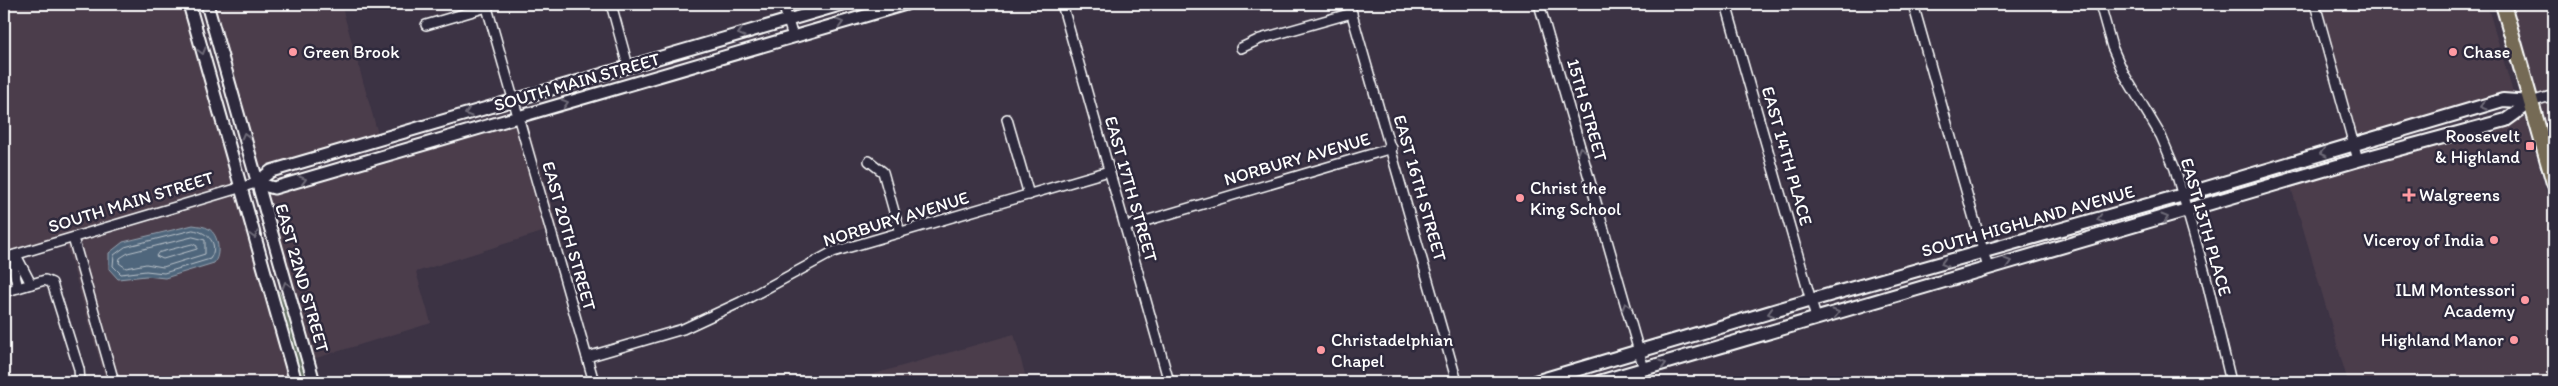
<svg xmlns="http://www.w3.org/2000/svg" width="2558" height="386" font-family="Itim,sans-serif">
	<style>
		.built { fill: #4b3e4c }
		.green { fill: #616c61; stroke: #b0b6b0 }
		.water { fill: #50667b; stroke: #96a3b0 }
		.lines { fill: none; stroke-linecap: round; stroke-linejoin: round }
		.shore { stroke: #b9c2ca; stroke-width: 1 }
		.minor-casing { stroke: #fff; stroke-width: 12 }
		.tertiary-casing { stroke: #fff; stroke-width: 15 }
		.secondary-casing { stroke: #fff; stroke-width: 16 }
		.primary-casing { stroke: #fff; stroke-width: 18 }
		.minor { stroke: #2f2a3d; stroke-width: 9 }
		.tertiary { stroke: #2f2a3d; stroke-width: 11 }
		.secondary { stroke: #2f2a3d; stroke-width: 12 }
		.primary { stroke: #746b55; stroke-width: 14 }
		.oneway { stroke: #6d6a77 }
		.poi-dot { fill: #ff9aa2; stroke: #2f2a3d; stroke-width: 2 }
		.labels { text-anchor: middle; stroke-width: 5; stroke-linejoin: round; paint-order: stroke }
		.poi-label { font-size: 18px; fill: #fff; stroke: #2f2a3d; text-anchor: start }
		.street-label { font-size: 18px; fill: #fff; stroke: #2f2a3d }
	</style>
	<rect width="100%" height="100%" fill="#3c3344"/>
	<filter id="ink" filterUnits="userSpaceOnUse"><feTurbulence type="fractalNoise" baseFrequency=".02" numOctaves="2"/><feDisplacementMap in="SourceGraphic" scale="10" xChannelSelector="R" yChannelSelector="G"/><feConvolveMatrix kernelMatrix="1 2 1 2 8 2 1 2 1" color-interpolation-filters="sRGB"/></filter>
	<g filter="url(#ink)">
		<!-- built -->
		<g class="built">
			<path d="M4 4H183L294 382H106L64 237 4 253Z"/>
			<path d="M213 4H341L378 134 259 167Z"/>
			<path d="M2311 4H2487L2513 93 2348 142Z"/>
			<path d="M2511 4H2554V152L2541 105Z"/>
			<path d="M2525 117 2554 219V382H2348L2291 187Z"/>
			<path d="M526 120 558 227 416 272 431 323 313 359 265 194Z"/>
			<path d="M1014 334 1027 382H843L878 373Z"/>
		</g>
		<!-- green -->
		<path class="green" d="M276 291H279L290 318 309 382H302Z"/>
		<!-- water -->
		<path class="water" d="M193 225C198 226 205 226 209 229 219 235 221 255 214 263L165 278 146 276 118 279 109 269V253L123 242Z"/>
		<g class="lines">
			<!-- shore -->
			<g class="shore">
				<path d="M193 230C208 232 220 244 210 259L164 273 146 271 121 274 113 266 114 255 125 247Z"/>
				<path d="M193 237 205 240V254L163 267 146 264 126 268 119 263 120 258 128 253Z"/>
				<path d="M193 244 197 246V249L163 259 156 256 158 253Z"/>
			</g>
			<!-- minor casing -->
			<g class="minor-casing">
				<g id="minor">
					<path d="M486 4 594 382"/>
					<path d="M611 4 628 66"/>
					<path d="M783 4 793 37"/>
					<path d="M1062 4 1169 382"/>
					<path d="M1349 4 1457 382"/>
					<path d="M1539 4 1644 369"/>
					<path d="M1726 4 1816 318"/>
					<path d="M1913 4 1988 268"/>
					<path d="M2100 4 2112 47 2124 74 2161 136 2175 169 2205 273 2231 382"/>
					<path d="M2315 4 2358 160"/>
					<path d="M426 25 487 7"/>
					<path d="M1241 48 1260 39 1352 13"/>
					<path d="M2531 102 2554 95"/>
					<path d="M1007 119 1029 195"/>
					<path d="M869 161 883 172 900 233"/>
					<path d="M1125 227 1392 148"/>
					<path d="M73 238 114 382"/>
					<path d="M16 255 14 271 18 288"/>
					<path d="M16 255 31 284"/>
					<path d="M4 258 256 183"/>
					<path d="M4 292 45 280 52 283 79 369 80 382"/>
					<path d="M587 357 683 329 741 302 833 252 1109 171"/>
				</g>
			</g>
			<!-- tertiary casing -->
			<g class="tertiary-casing">
				<g id="tertiary">
					<path d="M189 4 296 382"/>
					<path d="M207 4 314 382"/>
					<path d="M256 183 274 188 906 4"/>
					<path d="M256 183 271 171 843 4"/>
				</g>
			</g>
			<!-- secondary casing -->
			<g class="secondary-casing">
				<g id="secondary">
					<path d="M1535 382 1811 300 2183 195 2503 100 2531 102"/>
					<path d="M1599 382 2358 160 2506 120 2531 102"/>
				</g>
			</g>
			<!-- primary casing -->
			<g class="primary-casing">
				<path id="primary" d="M2503 4 2554 183"/>
			</g>
			<!-- minor -->
			<use href="#minor" class="minor"/>
			<!-- tertiary -->
			<use href="#tertiary" class="tertiary"/>
			<!-- secondary -->
			<use href="#secondary" class="secondary"/>
			<!-- primary -->
			<use href="#primary" class="primary"/>
		</g>
		<!-- one-way arrows -->
		<defs><path id="oneway-chevron" d="M-2-3.5L2.5 0L-2 3.5" fill="none" stroke-width="1.6" stroke-linecap="round" stroke-linejoin="round" transform="scale(1.25)"/></defs>
		<g class="oneway">
			<use href="#oneway-chevron" transform="translate(840 23) rotate(-16)"/>
			<use href="#oneway-chevron" transform="translate(741 33) rotate(164)"/>
			<use href="#oneway-chevron" transform="translate(202 51) rotate(74)"/>
			<use href="#oneway-chevron" transform="translate(565 103) rotate(-16)"/>
			<use href="#oneway-chevron" transform="translate(2483 106) rotate(163)"/>
			<use href="#oneway-chevron" transform="translate(468 113) rotate(163)"/>
			<use href="#oneway-chevron" transform="translate(245 136) rotate(-104)"/>
			<use href="#oneway-chevron" transform="translate(1581 150) rotate(-106)"/>
			<use href="#oneway-chevron" transform="translate(2323 153) rotate(163)"/>
			<use href="#oneway-chevron" transform="translate(303 180) rotate(-16)"/>
			<use href="#oneway-chevron" transform="translate(2165 218) rotate(-16)"/>
			<use href="#oneway-chevron" transform="translate(2100 219) rotate(164)"/>
			<use href="#oneway-chevron" transform="translate(254 235) rotate(74)"/>
			<use href="#oneway-chevron" transform="translate(2008 262) rotate(-16)"/>
			<use href="#oneway-chevron" transform="translate(1944 263) rotate(164)"/>
			<use href="#oneway-chevron" transform="translate(286 285) rotate(-106)"/>
			<use href="#oneway-chevron" transform="translate(1626 306) rotate(-106)"/>
			<use href="#oneway-chevron" transform="translate(1771 313) rotate(163)"/>
			<use href="#oneway-chevron" transform="translate(1836 313) rotate(-16)"/>
			<use href="#oneway-chevron" transform="translate(1663 364) rotate(-17)"/>
		</g>
	</g>
	<!-- markers -->
	<g class="poi-dot">
		<circle cx="293" cy="52" r="5"/>
		<circle cx="2453" cy="52" r="5"/>
		<rect x="2525" y="141" width="10" height="10" rx="2.5"/>
		<path d="M2406.5 187.5h5v5h5v5h-5v5h-5v-5h-5v-5h5z"/>
		<circle cx="1520" cy="198" r="5"/>
		<circle cx="2494" cy="240" r="5"/>
		<circle cx="2525" cy="300" r="5"/>
		<circle cx="2514" cy="340" r="5"/>
		<circle cx="1321" cy="350" r="5"/>
	</g>
	<g class="labels">
		<!-- poi labels -->
		<g class="poi-label">
			<text x="303" y="58">Green Brook</text>
			<text x="2463" y="58">Chase</text>
			<text x="2520" y="142" text-anchor="end">Roosevelt<tspan x="2520" dy="21">&amp; Highland</tspan></text>
			<text x="1530" y="194">Christ the<tspan x="1530" dy="21">King School</tspan></text>
			<text x="2419" y="201">Walgreens</text>
			<text x="2484" y="246" text-anchor="end">Viceroy of India</text>
			<text x="2515" y="296" text-anchor="end">ILM Montessori<tspan x="2515" dy="21">Academy</tspan></text>
			<text x="1331" y="346">Christadelphian<tspan x="1331" dy="21">Chapel</tspan></text>
			<text x="2504" y="346" text-anchor="end">Highland Manor</text>
		</g>
		<!-- street labels -->
		<g class="street-label">
			<text transform="translate(577 82) rotate(-16)" y="6">SOUTH MAIN STREET</text>
			<text transform="translate(1587 110) rotate(74)" y="6">15TH STREET</text>
			<text transform="translate(1787 156) rotate(74)" y="6">EAST 14TH PLACE</text>
			<text transform="translate(1297 159) rotate(-16)" y="6">NORBURY AVENUE</text>
			<text transform="translate(1420 188) rotate(74)" y="6">EAST 16TH STREET</text>
			<text transform="translate(1131 189) rotate(74)" y="6">EAST 17TH STREET</text>
			<text transform="translate(131 202) rotate(-17)" y="6">SOUTH MAIN STREET</text>
			<text transform="translate(896 219) rotate(-17)" y="6">NORBURY AVENUE</text>
			<text transform="translate(2028 221) rotate(-16)" y="6">SOUTH HIGHLAND AVENUE</text>
			<text transform="translate(2206 227) rotate(74)" y="6">EAST 13TH PLACE</text>
			<text transform="translate(569 236) rotate(74)" y="6">EAST 20TH STREET</text>
			<text transform="translate(302 278) rotate(74)" y="6">EAST 22ND STREET</text>
		</g>
	</g>
	<!-- margin -->
	<rect width="2558" height="386" fill="none" stroke="#2f2a3d" stroke-width="20"/>
	<rect x="10" y="10" width="2538" height="366" fill="none" stroke="#fff" stroke-width="2" filter="url(#ink)"/>
</svg>
